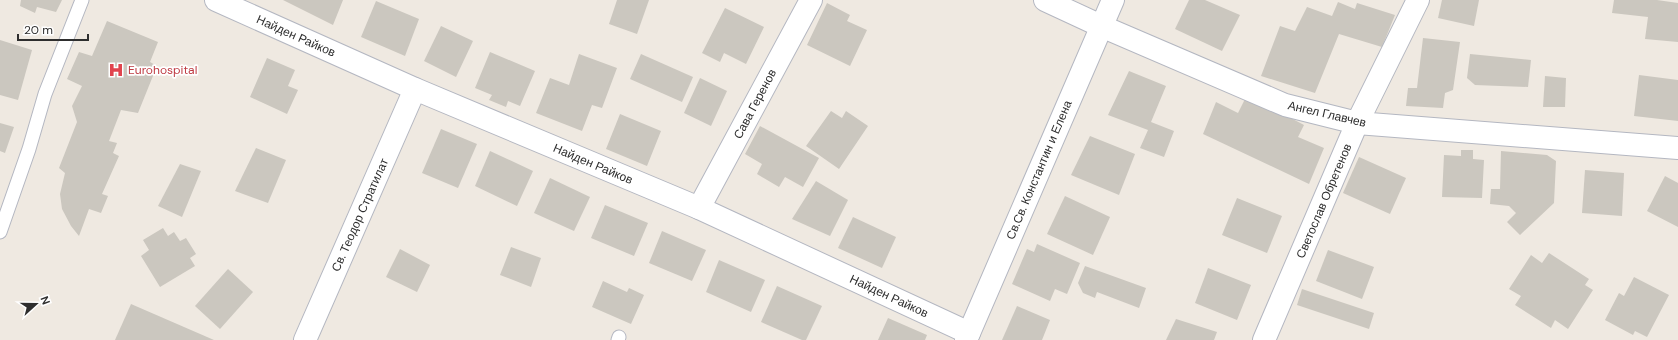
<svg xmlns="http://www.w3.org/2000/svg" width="1678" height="340" font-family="'DM Sans',sans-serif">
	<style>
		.building { fill: #cbc7bf }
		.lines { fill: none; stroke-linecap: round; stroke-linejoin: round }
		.lane-casing { stroke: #b4b7c1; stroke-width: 15 }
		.street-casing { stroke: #b4b7c1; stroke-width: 24 }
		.secondary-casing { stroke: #b4b7c1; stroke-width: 24 }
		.lane { stroke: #fff; stroke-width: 13 }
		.street { stroke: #fff; stroke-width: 22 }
		.secondary { stroke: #fff; stroke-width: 22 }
		.labels { text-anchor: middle; stroke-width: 3.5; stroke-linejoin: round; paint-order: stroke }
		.street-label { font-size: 12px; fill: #2e2e2e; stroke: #fff }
		.health-label { font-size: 12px; fill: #be3a42; stroke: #fff; text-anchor: start }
	</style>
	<rect width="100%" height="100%" fill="#efe9e1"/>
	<!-- building -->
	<g class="building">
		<path d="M21 0H62L56 12 37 7 35 13 20 6Z"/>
		<path d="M283 0H343L333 25Z"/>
		<path d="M617 0H649L637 34 609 24Z"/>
		<path d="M1189 0H1205L1240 15 1222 51 1175 29Z"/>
		<path d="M1442 0H1479L1474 26 1438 18Z"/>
		<path d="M1614 0H1657L1678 3V42L1645 39 1648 17 1612 13Z"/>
		<path d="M376 1 419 19 405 56 361 37Z"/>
		<path d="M1338 2 1355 9 1357 3 1395 15 1382 47 1339 34 1315 93 1261 76 1280 26 1295 31 1307 7 1332 16Z"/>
		<path d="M827 3 850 15 847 21 867 30 850 66 807 45Z"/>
		<path d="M725 8 764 27 746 64 724 53 720 62 702 53Z"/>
		<path d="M107 21 158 42 150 62 157 66 138 113 121 110 109 141 117 143 113 153 119 156 102 194 108 196 101 213 89 209 79 236 71 226 62 209 60 194 65 173 59 168 77 122 72 106 82 86 67 79 79 52 92 56Z"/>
		<path d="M441 26 473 41 456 77 424 61Z"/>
		<path d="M1423 38 1460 42 1453 90 1445 93 1443 108 1406 106 1408 88H1417Z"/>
		<path d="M0 40 32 50 18 100 0 95Z"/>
		<path d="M490 52 535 71 520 106 508 101 506 107 489 100 492 95 475 88Z"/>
		<path d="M579 54 617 68 602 108 592 105 582 131 536 113 550 78 569 85Z"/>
		<path d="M641 54 693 77 682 102 630 79Z"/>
		<path d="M1470 54 1531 60 1528 87 1475 85 1467 78Z"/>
		<path d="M267 58 295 70 288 86 298 90 287 114 250 97Z"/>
		<path d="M1129 71 1166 86 1151 122 1174 131 1164 157 1140 148 1148 130 1108 115Z"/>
		<path d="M1639 75 1678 80V121L1634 116Z"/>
		<path d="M1545 76 1566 78 1565 107H1543Z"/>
		<path d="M700 78 727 91 711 126 684 113Z"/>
		<path d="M1247 95 1304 125 1298 137 1324 148 1309 184 1203 134 1216 102 1238 113Z"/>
		<path d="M831 111 842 118 846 111 868 126 839 169 806 146Z"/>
		<path d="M620 114 661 131 647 166 606 149Z"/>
		<path d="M0 123 14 127 5 153 0 151Z"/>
		<path d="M760 126 819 158 803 187 785 177 779 187 757 174 762 164 745 154Z"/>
		<path d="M441 129 477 144 458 188 422 173Z"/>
		<path d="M1090 136 1135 154 1119 195 1071 175Z"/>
		<path d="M256 148 286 160 268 203 235 191Z"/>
		<path d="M1461 150H1473V159L1484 160 1482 198 1442 197 1444 155 1461 156Z"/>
		<path d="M490 151 533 171 517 206 475 186Z"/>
		<path d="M1501 151 1547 155 1556 161 1554 203 1520 235 1507 222 1516 213 1509 206 1490 204 1491 189H1500Z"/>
		<path d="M1359 157 1406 178 1390 214 1343 193Z"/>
		<path d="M180 164 201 171 182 217 158 206Z"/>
		<path d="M1585 170 1624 173 1622 216 1582 213Z"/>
		<path d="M1665 176 1678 183V227L1647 211Z"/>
		<path d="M550 178 590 197 574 231 534 213Z"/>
		<path d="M816 181 848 200 830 236 792 219Z"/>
		<path d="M1065 196 1110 217 1093 255 1047 234Z"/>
		<path d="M1237 198 1282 216 1267 253 1222 235Z"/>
		<path d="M605 205 648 223 634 256 591 238Z"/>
		<path d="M853 217 896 237 882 268 838 248Z"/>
		<path d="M163 228 168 236 174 232 180 241 186 238 196 254 190 258 195 266 160 287 141 256 149 250 143 240Z"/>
		<path d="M662 231 706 250 692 281 649 263Z"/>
		<path d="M1037 244 1080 263 1067 294 1055 289 1050 301 1012 284 1027 249 1034 252Z"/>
		<path d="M511 247 541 258 531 287 500 275Z"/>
		<path d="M400 249 430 265 417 292 386 277Z"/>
		<path d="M1328 250 1374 267 1362 299 1316 281Z"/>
		<path d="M1549 253 1589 279 1585 285 1593 290 1568 329 1555 320 1551 328 1515 305 1521 296 1509 289 1531 255 1542 263Z"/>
		<path d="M719 260 765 280 751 312 706 292Z"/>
		<path d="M1085 266 1146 288 1139 308 1097 292 1095 298 1083 293 1078 283Z"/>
		<path d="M1208 268 1251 285 1237 320 1195 303Z"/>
		<path d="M228 269 253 292 220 329 195 306Z"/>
		<path d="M1634 277 1669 295 1647 337 1635 331 1633 335 1605 320 1619 293 1624 296Z"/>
		<path d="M603 281 627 292 629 288 644 295 631 324 592 307Z"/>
		<path d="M777 286 822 306 806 340H802L761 322Z"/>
		<path d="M1302 289 1374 313 1369 329 1297 305Z"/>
		<path d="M131 304 214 340H115Z"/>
		<path d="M1017 306 1050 320 1042 340H1002Z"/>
		<path d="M888 318 927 335 925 340H878Z"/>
		<path d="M1176 319 1217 332 1214 340H1166Z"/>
	</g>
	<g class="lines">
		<!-- lane casing -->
		<g class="lane-casing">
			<g id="lane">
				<path d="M0 232 29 149 45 94 82 0"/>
				<path d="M618 340 619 337"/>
			</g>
		</g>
		<!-- street casing -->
		<g class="street-casing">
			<g id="street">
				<path d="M216 0 415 89 699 208 969 333"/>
				<path d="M1045 0 1101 26 1285 105 1357 123 1678 148"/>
				<path d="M699 208 811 0"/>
				<path d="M305 340 415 89"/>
				<path d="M1264 340 1357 123 1418 0"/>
			</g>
		</g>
		<!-- secondary casing -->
		<g class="secondary-casing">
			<path id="secondary" d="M966 340 1113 0"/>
		</g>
		<!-- lane -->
		<use href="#lane" class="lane"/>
		<!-- street -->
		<use href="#street" class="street"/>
		<!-- secondary -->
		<use href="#secondary" class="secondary"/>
	</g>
	<!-- icons -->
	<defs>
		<g id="hospital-bare" transform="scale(1.2)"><path d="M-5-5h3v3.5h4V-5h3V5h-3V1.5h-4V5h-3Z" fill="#e0444e" stroke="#fff" stroke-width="2.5" paint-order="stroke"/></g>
	</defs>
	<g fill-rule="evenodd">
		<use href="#hospital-bare" x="116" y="70"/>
	</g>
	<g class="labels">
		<!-- street labels -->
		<g class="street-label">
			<text transform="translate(296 36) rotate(24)" y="4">Найден Райков</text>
			<text transform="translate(755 104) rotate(-62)" y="4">Сава Геренов</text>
			<text transform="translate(1327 114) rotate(13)" y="4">Ангел Главчев</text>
			<text transform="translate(593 164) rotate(23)" y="4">Найден Райков</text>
			<text transform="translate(1039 170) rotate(-67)" y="4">Св.Св. Константин и Елена</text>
			<text transform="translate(1324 201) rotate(-67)" y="4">Светослав Обретенов</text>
			<text transform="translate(360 215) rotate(-66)" y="4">Св. Теодор Стратилат</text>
			<text transform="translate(889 296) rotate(25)" y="4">Найден Райков</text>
		</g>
		<!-- health labels -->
		<g class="health-label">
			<text x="128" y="74">Eurohospital</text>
		</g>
	</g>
	<!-- north arrow -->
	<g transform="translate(36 304) rotate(69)" stroke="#ffffff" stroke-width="3" paint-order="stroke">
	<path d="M0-3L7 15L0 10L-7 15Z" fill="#2e2e2e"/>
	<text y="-6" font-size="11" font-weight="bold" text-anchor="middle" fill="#2e2e2e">N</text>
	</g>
	<!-- scale -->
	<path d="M18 34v6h70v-6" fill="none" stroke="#2e2e2e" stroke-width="2"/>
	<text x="24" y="34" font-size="12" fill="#2e2e2e" stroke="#ffffff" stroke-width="3" paint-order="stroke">20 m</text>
</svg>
